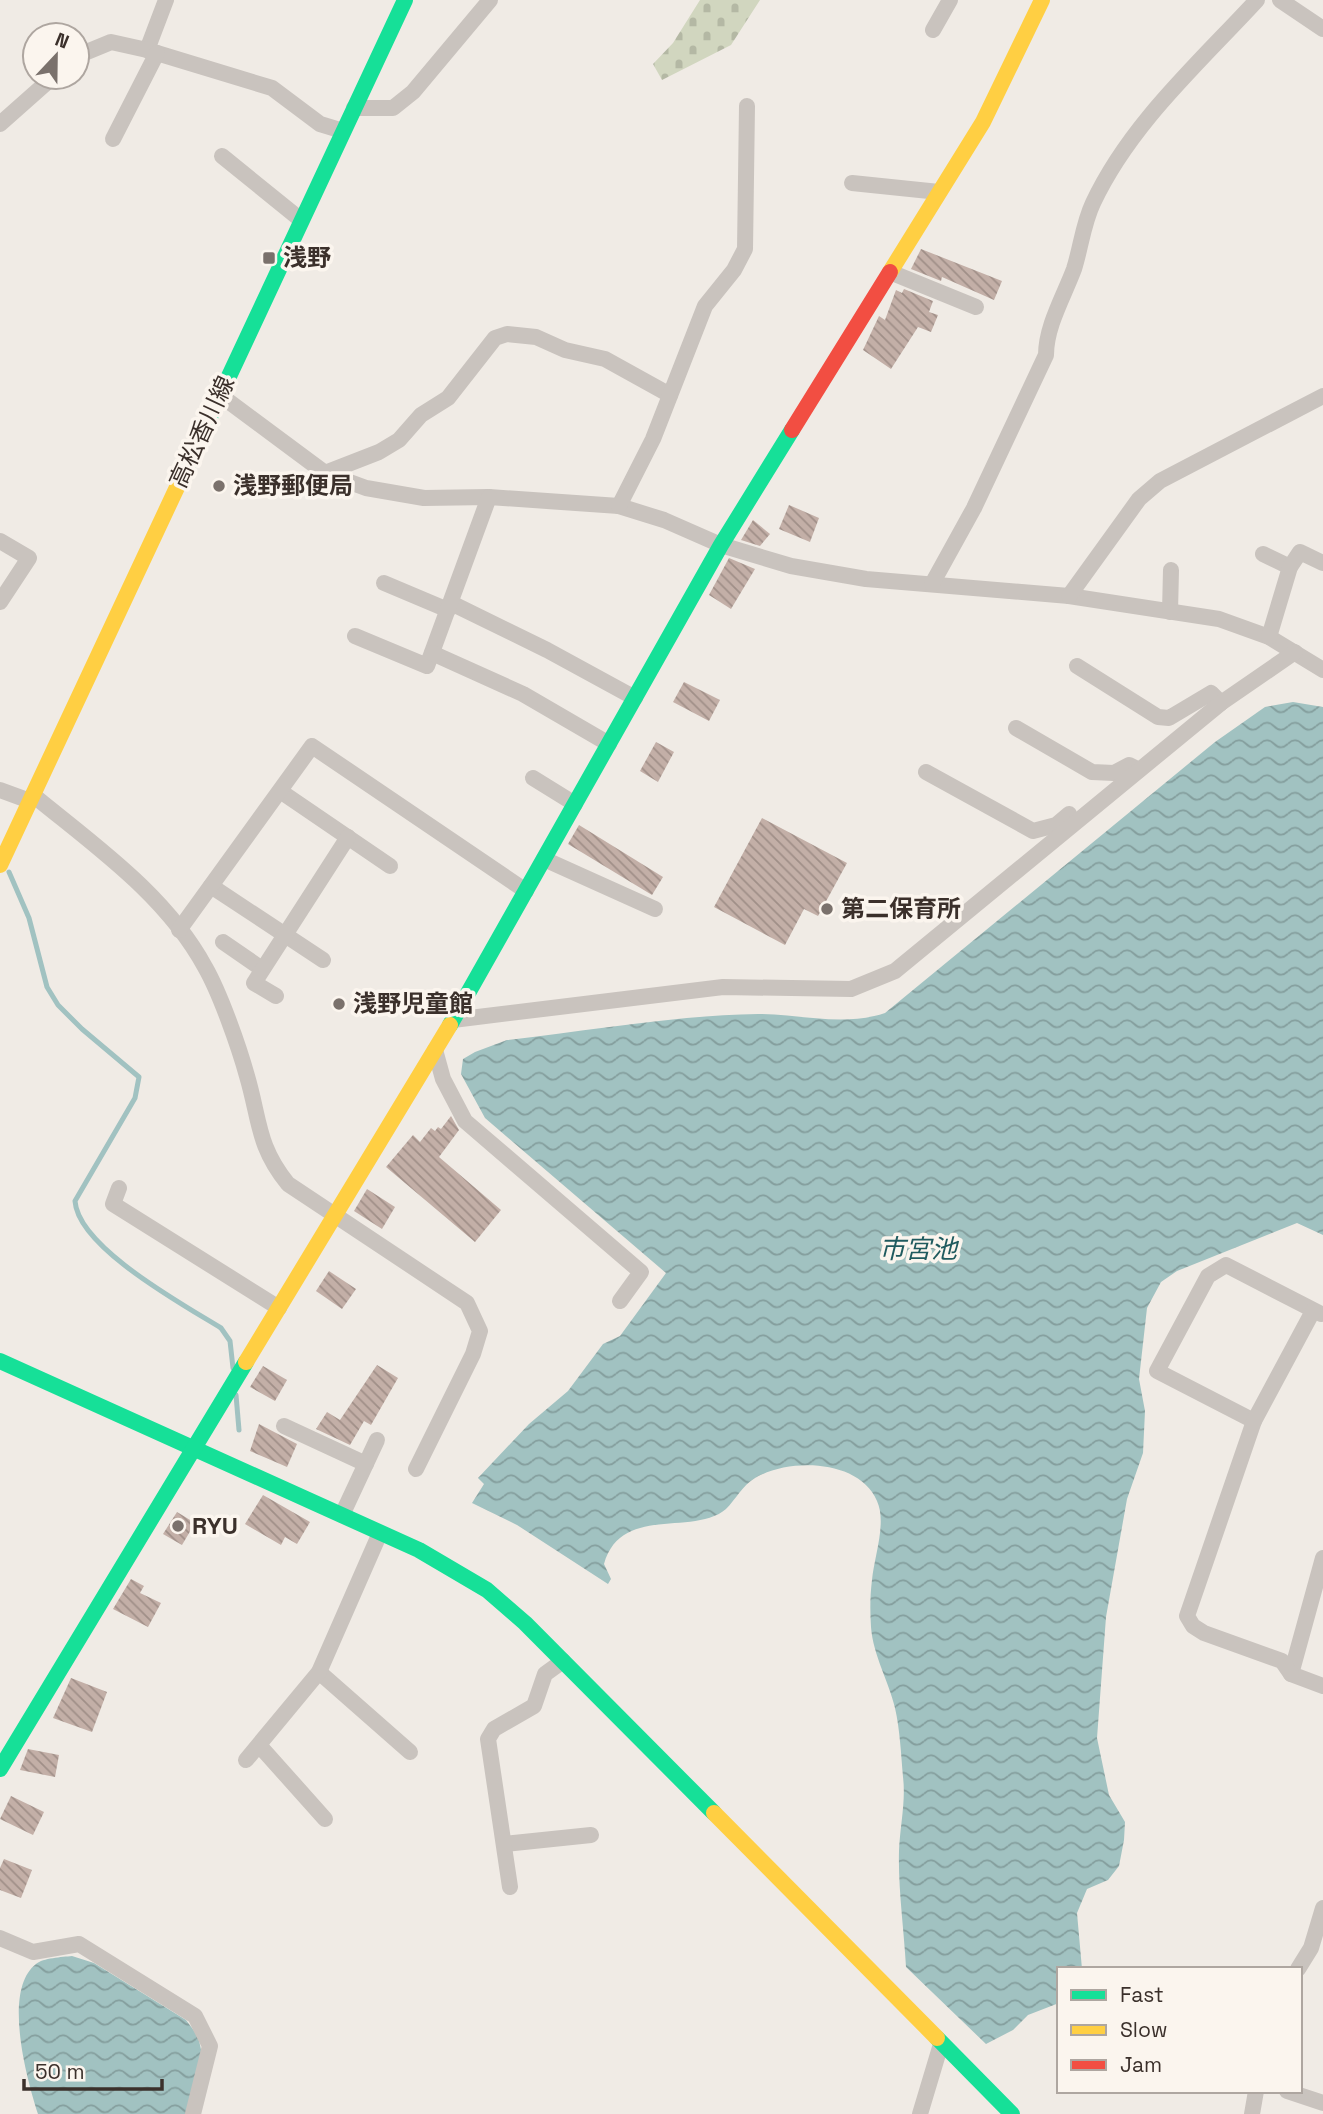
<svg xmlns="http://www.w3.org/2000/svg" width="1323" height="2114" font-family="'Space Grotesk','Noto Sans JP',sans-serif">
	<style>
		.cemetery { fill: url(#cemetery-stones) }
		.water { fill: url(#water-waves) }
		.lines { fill: none; stroke-linecap: round; stroke-linejoin: round }
		.stream { stroke: #a1c2c1; stroke-width: 5 }
		.building { fill: url(#building-back-hatch) }
		.street { stroke: #c9c3be; stroke-width: 16 }
		.fast { stroke: #16e098; stroke-width: 16 }
		.slow { stroke: #ffcf43; stroke-width: 16 }
		.jam { stroke: #f24e42; stroke-width: 16 }
		.poi-dot { fill: #7a716c; stroke: #fbf5ee; stroke-width: 2.5 }
		.labels { text-anchor: middle; stroke-width: 7; stroke-linejoin: round; paint-order: stroke }
		.poi-label { font-size: 24px; font-weight: bold; fill: #3b302b; stroke: #fbf5ee; text-anchor: start }
		.street-label { font-size: 24px; fill: #3b302b; stroke: #fbf5ee }
		.water-label { font-size: 26px; font-style: italic; fill: #1f5a5e; stroke: #fbf5ee }
	</style>
	<defs>
		<pattern id="cemetery-stones" width="16" height="16" patternUnits="userSpaceOnUse" patternTransform="scale(1.75)"><rect width="16" height="16" fill="#d1d6bf"/><path d="M2 7V4a2 2 0 0 1 4 0v3zM10 15v-3a2 2 0 0 1 4 0v3z" fill="#b4b8a4"/></pattern>
		<pattern id="water-waves" width="16" height="10" patternUnits="userSpaceOnUse" patternTransform="scale(1.75)"><rect width="16" height="10" fill="#a1c2c1"/><path d="M0 5q4-4 8 0t8 0" fill="none" stroke="#849e9d"/></pattern>
		<pattern id="building-back-hatch" width="6" height="6" patternUnits="userSpaceOnUse" patternTransform="scale(1.75)"><rect width="6" height="6" fill="#c3afa7"/><path d="M-1 5l2 2M0 0l6 6M5-1l2 2" fill="none" stroke="#a08f88"/></pattern>
	</defs>
	<rect width="100%" height="100%" fill="#f0ebe5"/>
	<!-- cemetery -->
	<path class="cemetery" d="M700 0H760L731 45 662 80 653 64 673 43Z"/>
	<!-- water -->
	<g class="water">
		<path d="M1293 702 1323 707V1235L1297 1223 1177 1271 1161 1282 1147 1308 1139 1379 1145 1411 1143 1453 1127 1499 1106 1617 1097 1738 1109 1795 1125 1822 1124 1840 1119 1866 1108 1880 1087 1889 1077 1913 1082 1969H1059V2003L1028 2015 1013 2030 986 2044 906 1967C904 1929 898 1889 899 1851 900 1826 906 1801 903 1777 901 1754 900 1730 895 1708 889 1682 873 1655 871 1627 870 1611 870 1596 872 1580 874 1557 887 1523 877 1501 859 1459 789 1458 755 1478 742 1486 736 1499 726 1509 693 1537 621 1504 604 1564L611 1579 608 1584 517 1525 472 1503 484 1484 478 1478 529 1424 568 1391 603 1344 620 1336 666 1273 485 1118 461 1074 463 1059 475 1052 507 1040C588 1031 678 1015 758 1014 800 1014 843 1027 885 1013L1215 742 1265 707Z"/>
		<path d="M72 1956 94 1963 186 2020 198 2036 202 2054 186 2114H38C27 2080 2 1990 36 1964 43 1958 62 1957 72 1956Z"/>
	</g>
	<g class="lines">
		<!-- stream -->
		<g class="stream">
			<path d="M9 872 29 918 47 987 58 1005 82 1029 139 1077 135 1098 75 1201C78 1247 182 1304 221 1328L230 1341 233 1368"/>
			<path d="M236 1395 239 1430"/>
		</g>
	</g>
	<!-- building -->
	<g class="building">
		<path d="M921 249 1002 281 994 300 942 277 941 281 911 269Z"/>
		<path d="M904 289 933 301 929 312 938 315 931 332 918 327 891 369 863 350 879 316 885 320 896 290 902 293Z"/>
		<path d="M789 505 819 518 810 542 779 529Z"/>
		<path d="M753 520 770 534 760 546 741 540Z"/>
		<path d="M729 558 755 569 731 609 709 595Z"/>
		<path d="M684 682 720 700 709 721 673 702Z"/>
		<path d="M656 742 674 752 658 782 640 771Z"/>
		<path d="M762 818 847 863 818 916 804 909 785 945 714 907Z"/>
		<path d="M579 825 663 877 652 895 568 844Z"/>
		<path d="M451 1116 459 1130 439 1157 501 1210 475 1242 386 1167 413 1135 420 1142 431 1128 435 1131 438 1127 441 1129Z"/>
		<path d="M367 1189 395 1207 382 1229 354 1211Z"/>
		<path d="M329 1271 356 1289 342 1309 316 1291Z"/>
		<path d="M377 1365 398 1378 371 1425 364 1421 350 1445 316 1429 327 1412 340 1420Z"/>
		<path d="M263 1366 287 1380 275 1401 250 1387Z"/>
		<path d="M259 1424 297 1444 287 1467 250 1451Z"/>
		<path d="M263 1495 310 1522 297 1544 285 1537 281 1545 245 1524Z"/>
		<path d="M177 1512 195 1523 182 1545 163 1534Z"/>
		<path d="M131 1579 144 1586 140 1593 161 1603 148 1627 113 1609Z"/>
		<path d="M71 1678 107 1692 92 1732 53 1718Z"/>
		<path d="M28 1749 59 1755 55 1777 20 1770Z"/>
		<path d="M11 1796 44 1812 33 1835 0 1819Z"/>
		<path d="M4 1859 32 1870 21 1898 0 1890V1868Z"/>
	</g>
	<g class="lines">
		<!-- street -->
		<g class="street">
			<path d="M1280 0 1323 29"/>
			<path d="M933 30 950 0"/>
			<path d="M147 50 166 0"/>
			<path d="M77 56 111 42 147 50 272 88 320 124 343 131"/>
			<path d="M354 108H393L413 92 490 0"/>
			<path d="M0 124 53 77"/>
			<path d="M113 139 157 53"/>
			<path d="M222 156 301 220"/>
			<path d="M852 183 939 192"/>
			<path d="M890 272 976 307"/>
			<path d="M220 395 325 473 366 488 424 498 489 497 619 506 664 520 721 545 791 566 866 579 1069 596 1219 619 1269 637 1323 670"/>
			<path d="M325 473 379 452 399 440 421 415 448 398 495 338 507 334 536 337 565 350 605 359 670 395"/>
			<path d="M619 506 653 439 705 306 734 270 745 249 747 106"/>
			<path d="M0 541 29 558 0 602"/>
			<path d="M1263 554 1290 567"/>
			<path d="M384 583 448 610"/>
			<path d="M932 584 974 508 1046 355C1046 326 1064 296 1074 269 1081 247 1083 224 1093 203 1130 124 1199 63 1257 0"/>
			<path d="M1069 596 1139 499 1160 481 1323 396"/>
			<path d="M451 603 547 650 635 698"/>
			<path d="M1170 612 1171 570"/>
			<path d="M355 636 427 666 489 497"/>
			<path d="M1269 637 1290 567 1300 552 1323 563"/>
			<path d="M432 653 523 694 609 744"/>
			<path d="M1077 666 1158 717 1169 718 1211 693 1221 703"/>
			<path d="M1016 728 1092 772 1114 773 1129 765 1139 770"/>
			<path d="M926 772 1033 831 1056 825 1069 814"/>
			<path d="M533 778 575 804"/>
			<path d="M0 790 30 801"/>
			<path d="M280 791 390 866"/>
			<path d="M33 795C95 846 166 895 205 967 220 993 239 1047 247 1076 260 1120 257 1146 288 1184L467 1303 480 1331 473 1354 416 1469"/>
			<path d="M544 859 655 909"/>
			<path d="M211 886 323 960"/>
			<path d="M179 930 312 746 526 891"/>
			<path d="M223 942 262 969"/>
			<path d="M276 996 254 983 348 837"/>
			<path d="M453 1020 723 987 851 989 895 971 1221 703 1295 652"/>
			<path d="M435 1050 443 1079 465 1121 641 1272 620 1301"/>
			<path d="M119 1188 113 1204 279 1308"/>
			<path d="M1254 1421 1157 1371 1208 1276 1226 1265 1321 1314"/>
			<path d="M284 1426 366 1464"/>
			<path d="M342 1515 377 1440"/>
			<path d="M1323 1558 1291 1674 1323 1686"/>
			<path d="M319 1672 410 1752"/>
			<path d="M1291 1674 1282 1661 1204 1633 1193 1626 1187 1616 1254 1421 1313 1311"/>
			<path d="M259 1745 325 1819"/>
			<path d="M246 1760 319 1672 380 1533"/>
			<path d="M504 1844 591 1835"/>
			<path d="M510 1887 488 1739 494 1729 534 1706 545 1674 563 1661"/>
			<path d="M0 1938 33 1952 79 1944 195 2016 210 2046 193 2114"/>
			<path d="M1298 1969 1311 1948 1323 1908"/>
			<path d="M1287 2091 1323 2103"/>
			<path d="M920 2114 941 2044"/>
			<path d="M1252 2114 1256 2091"/>
		</g>
		<!-- fast -->
		<g class="fast">
			<path d="M180 481 405 0"/>
			<path d="M450 1025 721 545 792 430"/>
			<path d="M0 1361 419 1550 487 1590 525 1623 714 1813"/>
			<path d="M0 1769 246 1362"/>
			<path d="M937 2038 1012 2114"/>
		</g>
		<!-- slow -->
		<g class="slow">
			<path d="M890 272 983 122 1042 0"/>
			<path d="M0 865 180 481"/>
			<path d="M246 1362 450 1025"/>
			<path d="M714 1813 937 2038"/>
		</g>
		<!-- jam -->
		<path class="jam" d="M792 430 890 272"/>
	</g>
	<!-- markers -->
	<g class="poi-dot">
		<rect x="262" y="251" width="14" height="14" rx="3.5"/>
		<circle cx="219" cy="486" r="7"/>
		<circle cx="827" cy="909" r="7"/>
		<circle cx="339" cy="1004" r="7"/>
		<circle cx="178" cy="1526" r="7"/>
	</g>
	<g class="labels">
		<!-- poi labels -->
		<g class="poi-label">
			<text x="283" y="266">浅野</text>
			<text x="233" y="494">浅野郵便局</text>
			<text x="841" y="917">第二保育所</text>
			<text x="353" y="1012">浅野児童館</text>
			<text x="192" y="1534">RYU</text>
		</g>
		<!-- street labels -->
		<g class="street-label">
			<text transform="translate(202 432) rotate(-65)" y="8">高松香川線</text>
		</g>
		<!-- water labels -->
		<g class="water-label">
			<text x="918" y="1258">市宮池</text>
		</g>
	</g>
	<!-- legend -->
	<rect x="1057" y="1967" width="245" height="126" fill="#fbf5ee" stroke="#aea6a0" stroke-width="2"/>
	<rect x="1071" y="1990" width="35" height="10" fill="#16e098" stroke="#aea6a0" stroke-width="2"/>
	<text x="1120" y="2002" font-size="21" fill="#3b302b">Fast</text>
	<rect x="1071" y="2025" width="35" height="10" fill="#ffcf43" stroke="#aea6a0" stroke-width="2"/>
	<text x="1120" y="2037" font-size="21" fill="#3b302b">Slow</text>
	<rect x="1071" y="2060" width="35" height="10" fill="#f24e42" stroke="#aea6a0" stroke-width="2"/>
	<text x="1120" y="2072" font-size="21" fill="#3b302b">Jam</text>
	<!-- north arrow -->
	<g transform="translate(56 56) rotate(22)"><circle r="33" fill="#fbf5ee" stroke="#aea6a0" stroke-width="2"/>
	<path d="M0-5L12 26L0 18L-12 26Z" fill="#7a716c"/>
	<text y="-10" font-size="19" font-weight="bold" text-anchor="middle" fill="#3b302b">N</text>
	</g>
	<!-- scale -->
	<path d="M24 2079v10h138v-10" fill="none" stroke="#3b302b" stroke-width="3.5"/>
	<text x="35" y="2079" font-size="21" fill="#3b302b" stroke="#fbf5ee" stroke-width="5" paint-order="stroke">50 m</text>
</svg>
